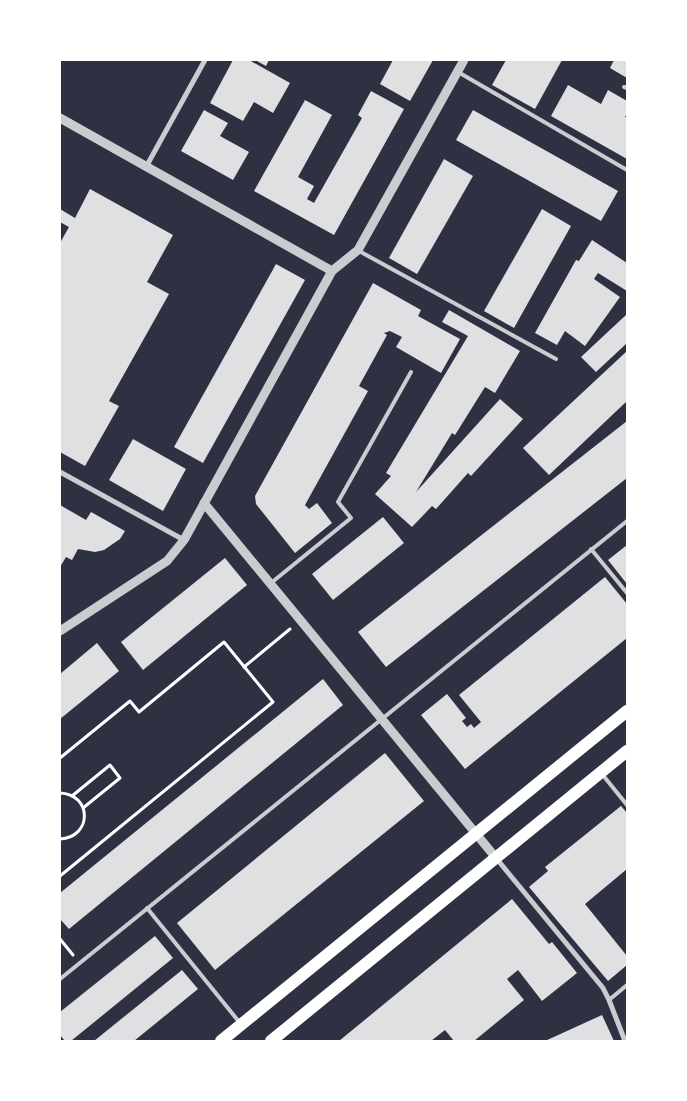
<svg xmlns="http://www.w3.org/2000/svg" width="687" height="1101" font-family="Literata,serif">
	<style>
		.building { fill: #e0e0e3 }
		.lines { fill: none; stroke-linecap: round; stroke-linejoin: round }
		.path { stroke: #fff; stroke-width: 3 }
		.service { stroke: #caccd0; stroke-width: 4 }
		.minor { stroke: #caccd0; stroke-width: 5 }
		.tertiary { stroke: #caccd0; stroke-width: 9 }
		.primary { stroke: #fff; stroke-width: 12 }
	</style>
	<rect width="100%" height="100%" fill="#2d3142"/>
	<!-- building -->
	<g class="building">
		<path d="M233 60H249L290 83 273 113 254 102 243 121 210 103Z"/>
		<path d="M255 60H269L266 66Z"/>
		<path d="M393 60H433L410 101 380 84Z"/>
		<path d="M506 60H562L535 109 492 85Z"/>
		<path d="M614 60H627V78L610 68Z"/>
		<path d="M568 85 601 104 608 90 627 101V114L625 117 627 118V159L551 116Z"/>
		<path d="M371 91 404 109 334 235 254 191 305 100 332 115 298 177 314 186 307 199 314 203 362 118 358 115Z"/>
		<path d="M204 110 228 123 220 136 249 152 233 180 181 151Z"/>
		<path d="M473 110 618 191 601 221 456 140Z"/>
		<path d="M444 159 473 176 417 274 389 258Z"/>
		<path d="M90 189 173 235 147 282 169 294 109 401 119 406 85 466 60 452V243L69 227 60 222V209L75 218Z"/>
		<path d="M542 209 571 226 514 328 484 311Z"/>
		<path d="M592 240 627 263V291L598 273 594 279 620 297 585 346 565 331 557 345 535 333 576 260 579 261Z"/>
		<path d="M276 264 305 280 203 463 174 447Z"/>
		<path d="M373 283 421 310 418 316 460 339 441 373 396 347 402 337 390 331 384 333 387 335 359 386 368 391 305 505 309 509 317 503 332 523 295 553 256 504 255 496Z"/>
		<path d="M449 310 520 351 495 393 485 387 455 435 452 433 416 492 500 399 523 419 471 476 468 473 436 509 432 506 412 527 375 494 391 476 386 473 468 336 442 322Z"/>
		<path d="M627 314V343L596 372 581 357Z"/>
		<path d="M627 351V401L549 475 523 448Z"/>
		<path d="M627 421V478L386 667 358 632Z"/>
		<path d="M133 439 186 469 163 511 109 480Z"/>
		<path d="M60 505 86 520 91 512 125 531 120 539 104 550 95 552 78 549 72 560 66 557 60 567Z"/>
		<path d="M383 517 404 543 333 600 312 574Z"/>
		<path d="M627 545V584L608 560Z"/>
		<path d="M225 558 247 585 143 670 121 642Z"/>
		<path d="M605 577 627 604V638L465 769 421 715 447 694 466 718 462 721 467 727 471 724 474 728 481 722 459 695Z"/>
		<path d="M97 643 119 671 60 719V674Z"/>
		<path d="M323 679 343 705 69 929 60 919V893Z"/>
		<path d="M385 753 424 801 215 970 177 923Z"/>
		<path d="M621 806 627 813V869L585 904 627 956V965L608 981 529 887 548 871 545 867Z"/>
		<path d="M512 899 549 944 552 942 577 973 542 1001 518 970 507 979 524 1000 474 1041H454L445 1030 431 1041H339Z"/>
		<path d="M155 936 173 958 71 1041H65L60 1035V1012Z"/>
		<path d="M182 970 198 989 134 1041H94Z"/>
		<path d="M602 1015 614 1041H545Z"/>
	</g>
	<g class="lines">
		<!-- path -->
		<g class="path">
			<path d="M244 667 290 629"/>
			<path d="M60 758 130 701 139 712 224 642 273 702 60 876"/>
			<path d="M60 793C92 794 93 837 60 839"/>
			<path d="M72 796 110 765 120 778 83 808"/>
			<path d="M60 939 73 955"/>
		</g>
		<!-- service -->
		<g class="service">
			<path d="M458 72 627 170"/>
			<path d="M624 87 627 88"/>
			<path d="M359 251 556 359"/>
			<path d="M591 549 627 593"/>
			<path d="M271 583 351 518 338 502 411 372"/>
			<path d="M602 774 627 805"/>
			<path d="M147 908 240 1023"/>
			<path d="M60 979 627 521"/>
			<path d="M609 1000 627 985"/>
		</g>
		<!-- minor -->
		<g class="minor">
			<path d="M146 167 205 60"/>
			<path d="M60 472 184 540"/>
			<path d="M496 858 603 988 609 1000 625 1041"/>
		</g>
		<!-- tertiary -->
		<g class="tertiary">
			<path d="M60 118 332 271"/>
			<path d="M204 503 496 858"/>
			<path d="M60 631 167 561 184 540 332 271 358 250 464 60"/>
		</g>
		<!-- primary -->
		<g class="primary">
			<path d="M221 1041 627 711"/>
			<path d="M271 1041 627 751"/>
		</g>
	</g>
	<!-- border -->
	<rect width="687" height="1101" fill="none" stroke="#ffffff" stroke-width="122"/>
</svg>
